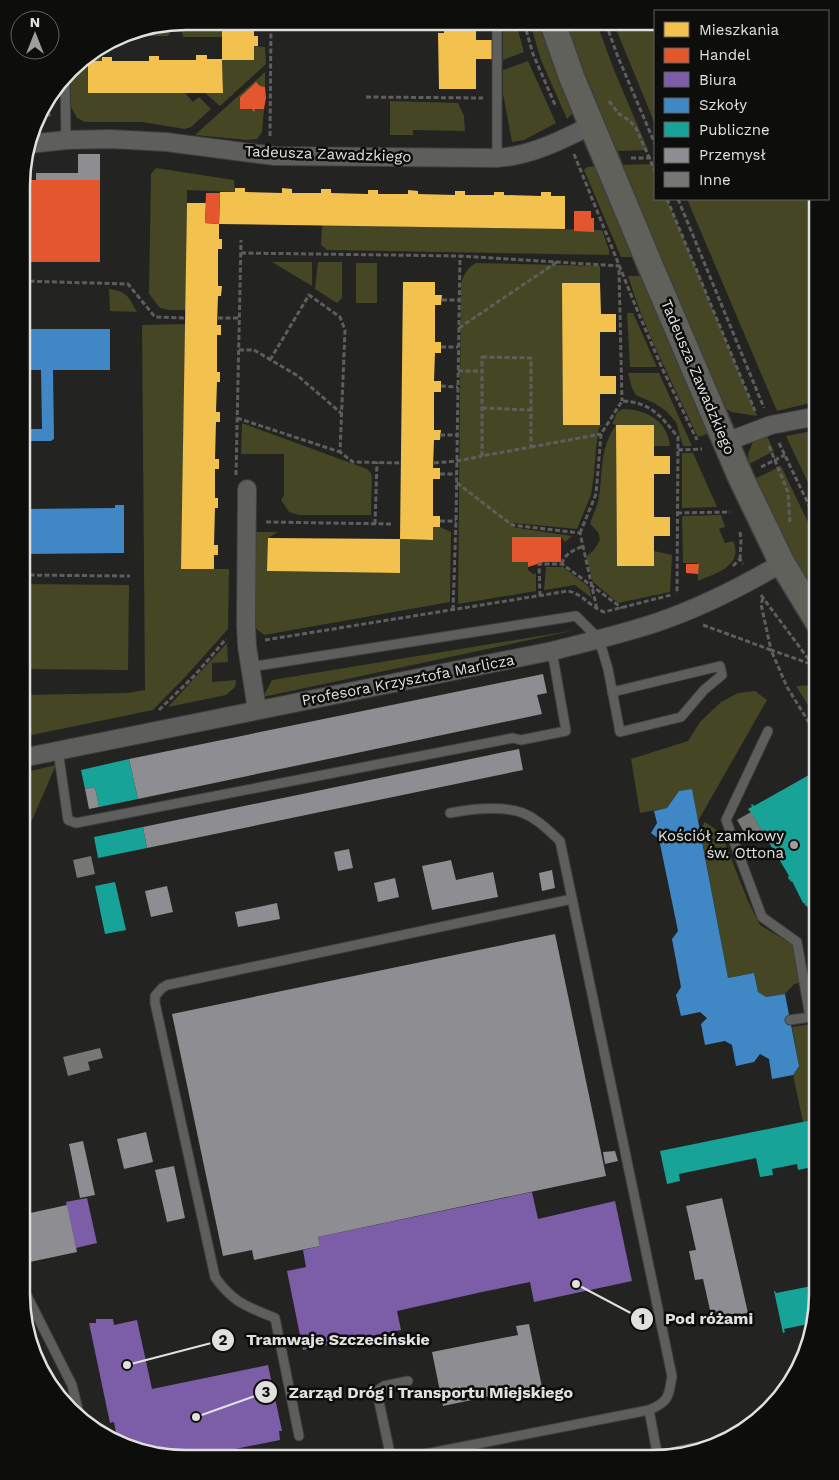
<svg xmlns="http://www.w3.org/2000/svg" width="839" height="1480" font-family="'Work Sans',sans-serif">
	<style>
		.green { fill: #444624 }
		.homes { fill: #f2c14e }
		.shops { fill: #e4572e }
		.offices { fill: #7b5ea7 }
		.schools { fill: #3f88c5 }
		.public { fill: #17a398 }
		.industry { fill: #8d8d92 }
		.building { fill: #777776 }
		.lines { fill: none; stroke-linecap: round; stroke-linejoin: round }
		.lane-casing { stroke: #3f3f3e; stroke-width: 11 }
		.street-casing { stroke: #3f3f3e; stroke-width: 20 }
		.secondary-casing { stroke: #3f3f3e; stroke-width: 28 }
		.path { stroke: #5e5e5e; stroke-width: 3; stroke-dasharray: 5 2.5; stroke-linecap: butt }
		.lane { stroke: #5e5e5d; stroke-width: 9 }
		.street { stroke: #5e5e5d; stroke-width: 18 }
		.secondary { stroke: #61615c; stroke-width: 25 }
		.tram { stroke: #5c5c5a; stroke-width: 1 }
		.poi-dot { fill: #9e9e9c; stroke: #0d0d0c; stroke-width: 2 }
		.labels { text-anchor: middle; stroke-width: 5; stroke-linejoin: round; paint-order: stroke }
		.street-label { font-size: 15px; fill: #e0e0de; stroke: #0d0d0c }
		.poi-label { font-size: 15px; fill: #e0e0de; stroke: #0d0d0c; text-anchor: end }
		.rim { fill: none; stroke: #e0e0de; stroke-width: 2.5 }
		.leader { fill: none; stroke: #e0e0de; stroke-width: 2 }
		.callout-dot { fill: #e0e0de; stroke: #0d0d0c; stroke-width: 2 }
		.mark-label { font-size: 15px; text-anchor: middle; font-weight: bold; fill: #111 }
		.callout-label { font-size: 16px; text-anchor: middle; font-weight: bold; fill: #e0e0de; stroke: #0d0d0c; stroke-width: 5; stroke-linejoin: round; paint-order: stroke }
	</style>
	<rect width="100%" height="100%" fill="#232322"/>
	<!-- green -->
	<g class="green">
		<path d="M188 21H222V37H183L182 31Z"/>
		<path d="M175 23 168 36H120L123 34Z"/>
		<path d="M503 23H516L524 52 503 60Z"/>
		<path d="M530 23H543L572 106V114L567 119 541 60Z"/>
		<path d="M564 24H597L614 70 648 150 618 151 613 148Z"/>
		<path d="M614 24H655V124Z"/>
		<path d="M254 46 265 47 266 64 220 106 205 93 223 92 222 60H254Z"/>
		<path d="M97 50H100L102 61 88 62V93H185L193 102 199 97 211 109 191 127 185 129 142 122H85L77 118 71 107V70L77 62Z"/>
		<path d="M528 61 556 123 524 140 512 142 503 94V70Z"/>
		<path d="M265 72V87L260 86 256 82 240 97 254 111 255 109H264L262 132 257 139 247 140 195 135Z"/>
		<path d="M390 101 458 103 464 116 465 131 413 130V135H390Z"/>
		<path d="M653 164 655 171V199H667L757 416 731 412 725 408 684 315 621 165Z"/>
		<path d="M598 166 636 257H621L584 170 587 167Z"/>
		<path d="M156 168 234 180 235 192 187 190 186 310H170L160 308 149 294 151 174Z"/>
		<path d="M687 199H815L818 401 777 411Z"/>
		<path d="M322 225 602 230 609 250V255L327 250 321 245Z"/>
		<path d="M272 262H312V286Z"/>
		<path d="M318 262H342V298L337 303 315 289Z"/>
		<rect x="356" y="263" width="21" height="40"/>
		<path d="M476 263 600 266V283H563L564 425H602L599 428 596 449 594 475 591 495 577 529 514 523 512 527 572 536 565 542 561 537 512 561 528 562V570L533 574 536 573V591L458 604 461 284C463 275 468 267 476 263Z"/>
		<path d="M628 276H643L710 433 698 437C673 384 645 332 628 276Z"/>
		<path d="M109 289C128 292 128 296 137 312L110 311Z"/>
		<path d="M627 313H633L657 367H630Z"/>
		<path d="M185 324 182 569H229L228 629 187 675 153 710 22 737V695L127 693 145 690 142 325Z"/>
		<path d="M628 373H659L692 446H683L676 422 666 411 654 403 636 395 632 388Z"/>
		<path d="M622 409C646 409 668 421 670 446H654V425H616L617 566H654V551L672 555 670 592 618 603 593 582 586 557 594 550 600 540 598 532 590 524C592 517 596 509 598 502 604 474 598 450 616 425L612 424 617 413Z"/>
		<path d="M242 423 367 469 371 473 372 478 371 515H299L289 512 281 500 284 495V454H241Z"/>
		<path d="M818 430V504L786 436Z"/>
		<path d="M766 434 774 451 749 464 748 454 753 442Z"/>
		<path d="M682 453H693L717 507 682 508Z"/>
		<path d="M781 466 818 543V601L771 519 754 479Z"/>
		<path d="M721 515 725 527 719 529 725 543 733 541C744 566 716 573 698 581L697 563H683L682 516Z"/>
		<path d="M433 527H440L451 532 450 602 264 635 254 627 252 532H278L268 538V571L400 573V539L432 540Z"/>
		<path d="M546 567H563L589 587 592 598 575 585 544 590Z"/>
		<path d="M22 584 129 585 128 670 22 669Z"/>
		<path d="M576 630 263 697 272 680Z"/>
		<path d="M227 643 228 662 212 663V682L236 680 235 687 226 695 168 707Z"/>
		<path d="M818 685V721L796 686Z"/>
		<path d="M755 691 767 700 698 821 692 789 679 791 667 808 640 813 631 759 688 741 700 722 721 702 738 693Z"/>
		<path d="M56 765 22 843V773Z"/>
		<path d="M705 822 721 833 748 901 760 925 795 946 800 983 794 984 785 994 766 997 758 992 754 973 728 978 700 829Z"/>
		<path d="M817 1023V1119L803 1122 793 1075 799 1066 792 1027Z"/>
	</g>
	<!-- homes -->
	<g class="homes">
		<path d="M222 21 254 22V36H258V46H254V60H222L223 93H88V61H102V57H112V61H149V56H159V60H196V55H207V59H222V60Z"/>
		<path d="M444 23H476V40H493V59H476V89H439L438 33H444Z"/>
		<path d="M235 188H245V192L282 193V188L292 189V193H321V189H331V193L368 194V190H378V194H408V190L418 191V194L455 195V191H465V195H494V192H504V195L541 196V192H551V196H565V229L219 224 220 192H235Z"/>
		<path d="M815 199H818V285H816Z"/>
		<path d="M187 203H206L205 223 219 224V239H222V249H218V286H222L221 296H218L217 325H221V335H217V372H220V382H217L216 412H220V422H216L215 459H219V469H215V498H218V508H215L214 545H218V555H214V569H181Z"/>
		<path d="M403 282H435V295H442L441 305H435V342H441V353H435L434 381H441V392H434V430H441L440 440H434L433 468H440V479H433V516H440V527H433V540L400 539V573L267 571 268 538 400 539Z"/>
		<path d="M562 283H600L601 314H616V332H600V376H616V394H600V425H563Z"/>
		<path d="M616 425H654V456H670V474H654V517H670V536H654V566H617Z"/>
	</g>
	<!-- shops -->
	<g class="shops">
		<path d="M256 82 260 86 265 87 266 98 264 109H255L254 112 252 109H240V97Z"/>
		<rect x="23" y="180" width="77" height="82"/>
		<path d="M206 193H220L219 224 205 223Z"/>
		<path d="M574 211H591V218H594V232L574 231Z"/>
		<path d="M512 537H561V562H544L528 567V562H512Z"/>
		<path d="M686 564H699L698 574 686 573Z"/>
	</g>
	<!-- offices -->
	<g class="offices">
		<path d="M532 1192 538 1219 615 1201 632 1281 534 1302 530 1282 482 1292 397 1311 401 1330 303 1350 287 1271 306 1267 303 1250 320 1246 318 1237Z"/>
		<path d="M87 1198 97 1243 76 1248 66 1202Z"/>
		<path d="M96 1319H113L114 1325 137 1320 152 1389 268 1365 282 1431H279L280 1440 194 1457H164L117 1438 114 1422 110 1423 89 1323H96Z"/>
	</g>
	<!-- schools -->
	<g class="schools">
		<path d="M22 329H110V370H53L54 439 51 441H26L25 509 115 508V505H124V553L25 554V538H22V429H42L41 370H22Z"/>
		<path d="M692 789 728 978 754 973 758 992 766 997 785 994 799 1066 793 1075 772 1079 769 1059 760 1054 754 1062 736 1066 732 1045 725 1041 705 1045 701 1024 707 1018 700 1012 681 1016 676 995 681 987 672 939 678 931 659 839 651 833 657 823 654 811 667 808 679 791Z"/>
	</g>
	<!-- public -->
	<g class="public">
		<path d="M129 759 138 799 99 807 95 787 85 789 81 770Z"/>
		<path d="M810 772 812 775 813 773 816 774 818 780V924L807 906 804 905 806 904 803 903 792 881 791 882 790 880 791 879 789 880 788 877 789 876 779 859 777 860 776 857H777L774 854 775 853 765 835 762 834 763 832 759 835 758 834 762 831 750 811 748 810 749 808 752 807 751 805 752 804 754 806 809 775Z"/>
		<path d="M143 827 147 848 98 858 94 837Z"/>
		<path d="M115 882 126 930 105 934 95 886Z"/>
		<path d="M817 1119V1166L798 1170 797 1164 772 1169 773 1175 760 1177 756 1158 679 1174 680 1181 667 1184 660 1151Z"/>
		<path d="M817 1285V1305L813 1323 784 1329 785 1332 783 1333 774 1291H775L776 1293Z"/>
	</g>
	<!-- industry -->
	<g class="industry">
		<path d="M78 154H100V180H36V173H78Z"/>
		<path d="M543 674 547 693 537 695 542 714 138 799 129 759Z"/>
		<path d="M519 749 523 770 147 848 143 827Z"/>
		<path d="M95 787 99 807 89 809 85 789Z"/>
		<path d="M349 849 353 868 338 871 334 852Z"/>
		<path d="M451 860 456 880 493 872 498 897 432 910 422 866Z"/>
		<path d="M552 870 555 888 542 891 539 873Z"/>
		<path d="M395 878 399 897 378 902 374 883Z"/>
		<path d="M167 886 173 912 151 917 145 891Z"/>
		<path d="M277 903 280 919 238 927 235 912Z"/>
		<path d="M555 934 606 1176 318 1237 320 1246 254 1260 252 1250 223 1256 172 1014Z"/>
		<path d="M146 1132 153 1162 124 1169 117 1139Z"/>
		<path d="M83 1141 95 1195 80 1198 69 1144Z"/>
		<path d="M615 1151 618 1161 605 1164 603 1152Z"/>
		<path d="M174 1166 185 1218 167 1222 155 1170Z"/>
		<path d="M722 1198 748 1313 711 1321 710 1319H712L703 1279 695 1280 689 1251 696 1250 686 1206Z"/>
		<path d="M67 1205 77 1252 25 1263 21 1244V1215Z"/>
		<path d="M529 1324 542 1387 529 1388 443 1406 432 1352 518 1335 516 1326Z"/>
	</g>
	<!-- building -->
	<g class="building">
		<path d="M751 812 762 831 748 839 737 820Z"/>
		<path d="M91 856 95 874 77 878 73 860Z"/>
		<path d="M100 1048 103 1058 88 1062 90 1070 68 1076 63 1057Z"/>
	</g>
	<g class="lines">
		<!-- lane casing -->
		<g class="lane-casing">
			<g id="lane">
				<path d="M497 23V158"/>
				<path d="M65 78 66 140"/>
				<path d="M250 667 576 616 599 639 608 669 620 732 681 717 704 690 722 675 720 666 612 692"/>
				<path d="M768 731 726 820 762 917 797 942 810 1017"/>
				<path d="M58 750 68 820 76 823 513 738 521 740 566 731 552 651"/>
				<path d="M790 1020 817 1016"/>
				<path d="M21 1284 72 1385 81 1421"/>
				<path d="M649 1410 658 1458"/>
				<path d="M299 1436 275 1318C248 1307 233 1303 215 1277L155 1003V996L162 988 167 985 572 899"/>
				<path d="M391 1458 378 1397V1390L384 1386 408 1381"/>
				<path d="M405 1458 649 1410C669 1402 669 1396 672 1376L560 841C549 831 538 819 523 813 501 805 472 809 450 813"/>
			</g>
		</g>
		<!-- street casing -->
		<g class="street-casing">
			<g id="street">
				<path d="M29 144 66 140 110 139 166 142 275 156 497 158C530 156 562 140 592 125"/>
				<path d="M726 442 771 425 818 416"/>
				<path d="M247 489 246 626 247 646 257 710"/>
				<path d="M22 758 552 651C587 642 623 634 658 622 702 607 743 586 782 563"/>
			</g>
		</g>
		<!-- secondary casing -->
		<g class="secondary-casing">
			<path id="secondary" d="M553 24 572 78 650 265 741 478 782 563 818 622"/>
		</g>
		<!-- path -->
		<g class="path">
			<path d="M524 23 533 54 556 107"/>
			<path d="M606 24 618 57 655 144"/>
			<path d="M366 97 483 98"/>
			<path d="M609 101 618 113 630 121 636 128 655 171"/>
			<path d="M38 115H52"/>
			<path d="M270 136 271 22"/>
			<path d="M574 154 638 312 662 368 697 440"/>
			<path d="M631 158H655"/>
			<path d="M667 199 755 411"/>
			<path d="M678 199 764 408"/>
			<path d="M241 253 460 256 620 266"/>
			<path d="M619 270 622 401"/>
			<path d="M22 281 128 284 155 317 185 318"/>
			<path d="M442 300H459"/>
			<path d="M218 318H240"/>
			<path d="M459 328 557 262"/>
			<path d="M441 347H458"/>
			<path d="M239 350H254L298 376 341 413"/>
			<path d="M482 357 531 358V447L482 456Z"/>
			<path d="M270 360 309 295 340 317 345 330 340 452 353 462 401 463"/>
			<path d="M458 371H482"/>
			<path d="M441 386 458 387"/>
			<path d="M482 408 531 410"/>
			<path d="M237 418 340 452"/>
			<path d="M440 435H458"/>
			<path d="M779 443 818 524"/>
			<path d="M769 446 788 492 790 524"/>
			<path d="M531 447 601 434"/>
			<path d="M678 450 702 449"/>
			<path d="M434 463 457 461 482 456"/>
			<path d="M761 467 785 455"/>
			<path d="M440 474H457"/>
			<path d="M236 475 241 240"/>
			<path d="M457 483 512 525 580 533 597 609"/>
			<path d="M677 513 730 512"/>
			<path d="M440 521H456"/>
			<path d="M266 522 393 524"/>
			<path d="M375 524 377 462"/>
			<path d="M740 532 741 540 740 559"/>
			<path d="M580 533 596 494 601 434 622 401C650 402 661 416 678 437L677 594"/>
			<path d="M562 564C564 554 574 550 583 546"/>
			<path d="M733 566 740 559 743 564"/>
			<path d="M22 575 130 576"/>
			<path d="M761 595 818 672"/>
			<path d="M540 596 539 564H562L622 608"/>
			<path d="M763 598 761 604 771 650 811 664"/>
			<path d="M453 610 456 521 460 256"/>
			<path d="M703 625 771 650 787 687 818 737"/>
			<path d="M265 640 568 591C583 594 590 607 604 612L671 595"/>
			<path d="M159 710 195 675 226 639"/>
		</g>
		<!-- lane -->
		<use href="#lane" class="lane"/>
		<!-- street -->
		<use href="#street" class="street"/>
		<!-- secondary -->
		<use href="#secondary" class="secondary"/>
		<!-- tram -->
		<path class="tram" d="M619 1459 717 1438"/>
	</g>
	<!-- markers -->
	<circle class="poi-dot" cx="794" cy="845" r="5"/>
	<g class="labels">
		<!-- street labels -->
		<g class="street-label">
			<text transform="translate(328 154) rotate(2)" y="5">Tadeusza Zawadzkiego</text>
			<text transform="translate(698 377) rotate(67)" y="5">Tadeusza Zawadzkiego</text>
			<text transform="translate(408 680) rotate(-11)" y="5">Profesora Krzysztofa Marlicza</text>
		</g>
		<!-- poi labels -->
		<g class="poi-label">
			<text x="784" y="841">Kościół zamkowy<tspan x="784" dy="17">św. Ottona</tspan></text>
		</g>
	</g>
	<!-- crop -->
	<path d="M0 0H839V1480H0ZM186 30H653A156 156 0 0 1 809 186V1294A156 156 0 0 1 653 1450H186A156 156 0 0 1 30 1294V186A156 156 0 0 1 186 30Z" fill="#0d0d0c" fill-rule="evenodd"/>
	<path class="rim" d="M186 30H653A156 156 0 0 1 809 186V1294A156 156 0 0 1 653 1450H186A156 156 0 0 1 30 1294V186A156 156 0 0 1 186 30Z"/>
	<!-- callouts -->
	<path class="leader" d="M576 1284L642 1319M127 1365L223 1340M196 1417L266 1392"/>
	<g class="callout-dot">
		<circle cx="576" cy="1284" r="5"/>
		<circle cx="127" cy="1365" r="5"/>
		<circle cx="196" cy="1417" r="5"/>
		<circle cx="642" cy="1319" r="12"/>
		<circle cx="223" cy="1340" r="12"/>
		<circle cx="266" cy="1392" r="12"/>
	</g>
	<g class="mark-label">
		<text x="642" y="1324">1</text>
		<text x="223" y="1345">2</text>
		<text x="266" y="1397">3</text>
	</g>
	<g class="callout-label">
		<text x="709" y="1324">Pod różami</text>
		<text x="338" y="1345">Tramwaje Szczecińskie</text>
		<text x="431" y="1398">Zarząd Dróg i Transportu Miejskiego</text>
	</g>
	<!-- legend -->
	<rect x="654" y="10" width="175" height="190" fill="#0d0d0c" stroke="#616160"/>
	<rect x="664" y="22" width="25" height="15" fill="#f2c14e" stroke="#616160"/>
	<text x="699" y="35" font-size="15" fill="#e0e0de">Mieszkania</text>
	<rect x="664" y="48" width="25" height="15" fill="#e4572e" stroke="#616160"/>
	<text x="699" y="60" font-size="15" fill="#e0e0de">Handel</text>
	<rect x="664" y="72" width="25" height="15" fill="#7b5ea7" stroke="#616160"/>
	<text x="699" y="85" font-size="15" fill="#e0e0de">Biura</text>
	<rect x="664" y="98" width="25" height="15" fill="#3f88c5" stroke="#616160"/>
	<text x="699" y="110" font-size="15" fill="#e0e0de">Szkoły</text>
	<rect x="664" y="122" width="25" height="15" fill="#17a398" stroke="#616160"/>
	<text x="699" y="135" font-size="15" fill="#e0e0de">Publiczne</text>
	<rect x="664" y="148" width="25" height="15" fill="#8d8d92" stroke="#616160"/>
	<text x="699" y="160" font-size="15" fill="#e0e0de">Przemysł</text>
	<rect x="664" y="172" width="25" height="15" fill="#777776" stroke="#616160"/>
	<text x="699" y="185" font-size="15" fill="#e0e0de">Inne</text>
	<!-- north arrow -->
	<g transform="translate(35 35)"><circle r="24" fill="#0d0d0c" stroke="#616160"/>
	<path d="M0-4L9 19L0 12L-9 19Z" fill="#9e9e9c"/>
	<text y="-8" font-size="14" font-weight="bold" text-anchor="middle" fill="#e0e0de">N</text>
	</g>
</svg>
